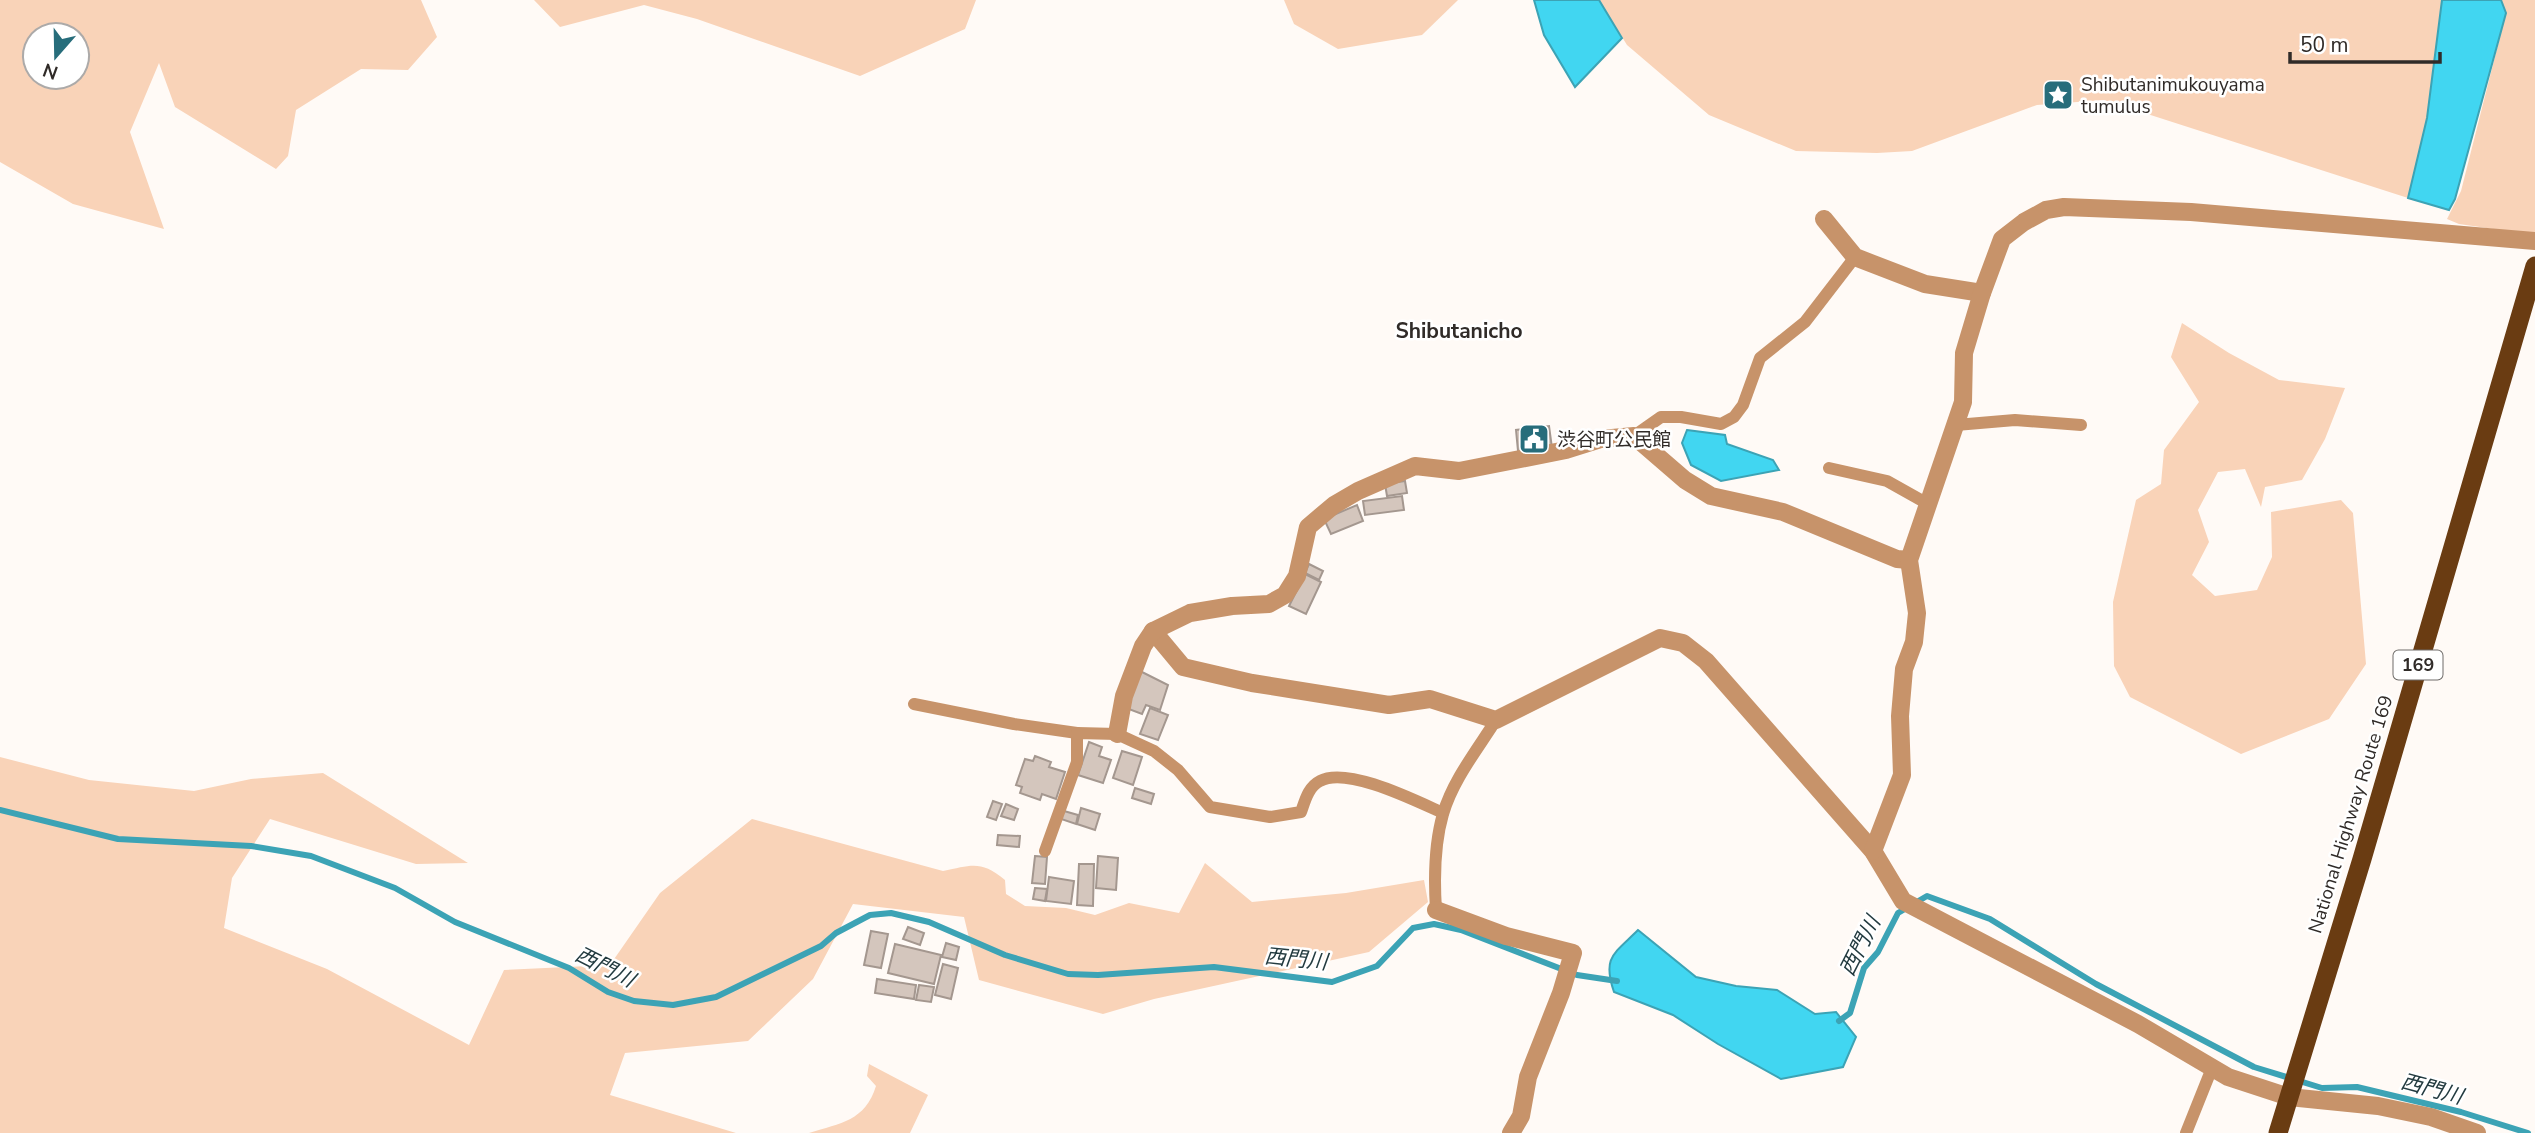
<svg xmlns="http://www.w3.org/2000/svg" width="2535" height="1133" font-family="'Nunito Sans','Noto Sans JP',sans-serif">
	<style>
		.green { fill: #f9d3b8; fill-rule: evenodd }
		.water { fill: #41d6f1; stroke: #3ca3b5; stroke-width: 2 }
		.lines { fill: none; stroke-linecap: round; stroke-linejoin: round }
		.stream { stroke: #3ca3b5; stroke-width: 6 }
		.building { fill: #d4c6bd; stroke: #a4978f; stroke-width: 2 }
		.service { stroke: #c7936a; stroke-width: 12 }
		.minor { stroke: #c7936a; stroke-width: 18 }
		.trunk { stroke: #6a3c12; stroke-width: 19 }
		.labels { text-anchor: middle; stroke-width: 5; stroke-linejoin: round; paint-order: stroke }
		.shield { fill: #fff; stroke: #6e6b68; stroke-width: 2 }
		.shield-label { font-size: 18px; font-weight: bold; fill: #302b28 }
		.poi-label { font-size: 19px; fill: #302b28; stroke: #fff; text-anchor: start }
		.street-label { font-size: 19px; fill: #302b28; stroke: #fff }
		.neighbourhood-label { font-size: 21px; font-weight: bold; fill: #302b28; stroke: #fff }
		.water-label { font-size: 21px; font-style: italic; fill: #233b40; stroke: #fff }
	</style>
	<rect width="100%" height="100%" fill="#fffaf6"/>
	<!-- green -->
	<g class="green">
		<path d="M0 0H421L437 37 408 70 361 69 296 110 288 156 276 169 175 107 159 63 130 132 164 229 73 204 0 162ZM35 35H77V77H35Z"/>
		<path d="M534 0H976L965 29 860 76 697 19 644 5 560 27Z"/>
		<path d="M1284 0H1458L1422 35 1338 49 1294 24Z"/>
		<path d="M1599 0H2442L2427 118 2408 198 2104 100 2037 105 1912 151 1877 153 1796 151 1709 115 1627 45Z"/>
		<path d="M2501 0H2535V235L2459 224 2447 219 2461 191 2506 13Z"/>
		<path d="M2182 323 2229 353 2279 380 2345 388 2325 439 2302 480 2265 487 2261 507 2245 469 2218 472 2198 510 2209 542 2192 575 2215 596 2257 590 2272 557 2271 512 2341 500 2353 513 2366 664 2329 719 2241 754 2130 697 2114 666 2113 602 2136 500 2161 484 2164 450 2199 402 2171 357Z"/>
		<path d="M0 757 89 780 194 791 251 779 323 773 468 863 416 864 270 819 232 878 224 928 327 969 469 1045 504 970 610 965 660 893 752 819 943 871C972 865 981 860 1005 880L1006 894 1025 906 1066 908 1095 915 1129 903 1179 913 1205 863 1252 902 1346 893 1424 880 1428 902 1369 952 1154 999 1103 1014 979 980 964 917 853 904 813 979 748 1041 625 1053 610 1095 736 1133H0Z"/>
		<path d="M869 1064 928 1095 910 1133H809C841 1123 865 1121 876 1086L867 1076Z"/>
	</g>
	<!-- water -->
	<g class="water">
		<path d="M1534 0H1599L1622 38 1575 87 1544 35Z"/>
		<path d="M2442 0H2501L2506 13 2455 199 2449 210 2408 198 2427 118Z"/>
		<path d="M1687 430 1725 435 1727 444 1773 460 1779 470 1721 481 1691 465 1682 443Z"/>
		<path d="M1638 930 1696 977 1736 986 1777 990 1815 1014 1836 1012 1856 1037 1843 1067 1781 1079 1718 1044 1673 1015 1614 992C1602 957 1614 954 1638 930Z"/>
	</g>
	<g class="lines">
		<!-- stream -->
		<g class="stream">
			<path d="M0 810 118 839 251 846 311 856 395 888 455 922 569 968 608 992 634 1001 673 1005 716 997 821 946 836 933 870 915 891 913 929 922 1005 955 1068 974 1098 975 1214 967 1332 982 1377 966 1413 928 1434 924 1461 930 1577 975 1617 981"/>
			<path d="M1839 1021 1850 1013 1864 968 1878 952 1898 913 1927 896 1990 919 2096 984 2254 1067 2322 1088 2357 1087 2461 1112 2528 1133"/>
		</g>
	</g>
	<!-- building -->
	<g class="building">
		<path d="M1549 426 1552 448 1518 451 1516 430Z"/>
		<path d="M1405 481 1407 493 1387 496 1385 484Z"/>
		<path d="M1402 496 1404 510 1365 515 1363 501Z"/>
		<path d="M1357 505 1363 521 1331 534 1324 519Z"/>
		<path d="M1309 564 1323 571 1319 580 1305 573Z"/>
		<path d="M1305 574 1321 582 1306 614 1289 606Z"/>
		<path d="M1140 671 1168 685 1160 710 1146 705 1142 714 1126 708Z"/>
		<path d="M1150 708 1168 715 1158 740 1140 734Z"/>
		<path d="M1089 742 1102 747 1099 756 1111 760 1103 783 1078 775Z"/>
		<path d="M1122 751 1142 757 1133 785 1113 778Z"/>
		<path d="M1035 756 1051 762 1049 767 1065 772 1056 799 1042 794 1040 800 1020 793 1022 787 1016 785 1025 759 1033 761Z"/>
		<path d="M1135 788 1154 794 1151 804 1132 798Z"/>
		<path d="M993 801 1002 804 996 820 987 817Z"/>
		<path d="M1006 804 1018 809 1014 820 1001 816Z"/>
		<path d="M1081 808 1100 814 1095 830 1077 824Z"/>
		<path d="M1064 811 1078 815 1076 824 1061 819Z"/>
		<path d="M998 835 1020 836 1019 847 997 845Z"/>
		<path d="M1035 856 1047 857 1045 884 1032 883Z"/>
		<path d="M1098 856 1118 858 1116 890 1096 888Z"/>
		<path d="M1079 864H1094L1093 906 1077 905Z"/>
		<path d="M1049 877 1074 881 1071 904 1046 901Z"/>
		<path d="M1035 888 1047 889 1045 901 1033 899Z"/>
		<path d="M908 927 924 933 920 945 903 939Z"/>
		<path d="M871 931 888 934 881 968 864 965Z"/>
		<path d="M946 943 959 947 956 960 942 957Z"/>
		<path d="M895 944 941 955 934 984 888 973Z"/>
		<path d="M943 964 958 968 951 999 935 995Z"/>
		<path d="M877 979 916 985 914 999 875 993Z"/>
		<path d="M919 985 934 987 931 1002 916 1000Z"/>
	</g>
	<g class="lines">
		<!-- service -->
		<g class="service">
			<path d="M1956 425 2015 420 2081 425"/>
			<path d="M1634 436 1661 417H1681L1721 424 1734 417 1743 405 1760 358 1805 322 1855 257"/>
			<path d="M1829 468 1887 481 1928 504"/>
			<path d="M914 704 1014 724 1077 733"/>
			<path d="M1045 851 1077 762V733L1117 734 1154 751 1178 770 1210 807 1270 817 1301 812C1305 801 1308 787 1320 781 1347 766 1416 801 1443 813"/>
			<path d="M1436 910C1434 879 1434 845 1443 814 1453 780 1477 750 1496 720"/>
			<path d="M2186 1133 2212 1068"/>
		</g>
		<!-- minor -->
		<g class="minor">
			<path d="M1824 219 1855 257 1925 284 1982 293"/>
			<path d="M1153 631 1183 667 1252 683 1389 705 1430 699 1496 720 1660 638 1683 643 1706 661 1873 851 1903 901 2138 1024 2228 1077 2289 1097 2378 1106 2431 1117 2477 1133"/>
			<path d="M1117 734 1124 696 1143 646 1153 631 1190 613 1232 606 1269 604 1285 595 1297 576 1308 527 1334 505 1358 491 1415 466 1459 471 1566 450 1601 439 1634 436 1685 480 1711 496 1783 512 1897 559 1909 560"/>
			<path d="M1873 851 1902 775 1900 716 1904 669 1914 642 1917 613 1909 560 1963 402 1964 353 1982 293 2002 239 2024 222 2046 210 2064 207 2191 212 2535 241"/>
			<path d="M1436 910 1506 936 1573 953 1561 993 1528 1077 1521 1116 1511 1133"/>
		</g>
		<!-- trunk -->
		<path class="trunk" d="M2278 1133 2362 859 2535 266"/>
	</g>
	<!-- icons -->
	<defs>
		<g id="sight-square" transform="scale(1.575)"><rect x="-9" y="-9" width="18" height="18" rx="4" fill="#276d7b" stroke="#fff"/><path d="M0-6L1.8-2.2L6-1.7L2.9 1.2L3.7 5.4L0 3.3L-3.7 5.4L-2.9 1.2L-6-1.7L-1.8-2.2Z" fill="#fff"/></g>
		<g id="civic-square" transform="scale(1.575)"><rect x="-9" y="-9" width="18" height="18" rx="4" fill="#276d7b" stroke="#fff"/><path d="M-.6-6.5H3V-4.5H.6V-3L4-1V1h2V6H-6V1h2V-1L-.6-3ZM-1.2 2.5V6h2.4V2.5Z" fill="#fff"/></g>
	</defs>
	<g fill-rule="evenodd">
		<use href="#sight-square" x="2058" y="95"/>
		<use href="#civic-square" x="1534" y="439"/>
	</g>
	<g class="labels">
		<!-- shield labels -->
		<rect class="shield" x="2393.5" y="650.5" width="49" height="29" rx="5"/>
		<g class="shield-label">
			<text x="2418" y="671">169</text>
		</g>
		<!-- poi labels -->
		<g class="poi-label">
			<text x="2081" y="91">Shibutanimukouyama<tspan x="2081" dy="22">tumulus</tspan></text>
			<text x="1557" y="446">渋谷町公民館</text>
		</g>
		<!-- street labels -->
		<g class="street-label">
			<text transform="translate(2350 814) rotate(-73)" y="7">National Highway Route 169</text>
		</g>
		<!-- neighbourhood labels -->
		<g class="neighbourhood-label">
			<text x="1459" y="338">Shibutanicho</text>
		</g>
		<!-- water labels -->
		<g class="water-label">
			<text transform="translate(1860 946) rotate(-63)" y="7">西門川</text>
			<text transform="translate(1296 959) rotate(6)" y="7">西門川</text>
			<text transform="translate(605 967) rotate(27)" y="7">西門川</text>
			<text transform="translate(2432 1089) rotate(15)" y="7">西門川</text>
		</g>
	</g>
	<!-- north arrow -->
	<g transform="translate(56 56) rotate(200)"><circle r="33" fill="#ffffff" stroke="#acaaa9" stroke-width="2"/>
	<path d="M0-5L12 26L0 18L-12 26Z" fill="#276d7b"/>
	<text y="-10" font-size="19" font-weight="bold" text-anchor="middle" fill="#302b28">N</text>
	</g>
	<!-- scale -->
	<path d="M2290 52v10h150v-10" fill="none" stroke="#302b28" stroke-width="3.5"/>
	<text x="2300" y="52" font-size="21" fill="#302b28" stroke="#ffffff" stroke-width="5" paint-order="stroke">50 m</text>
</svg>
